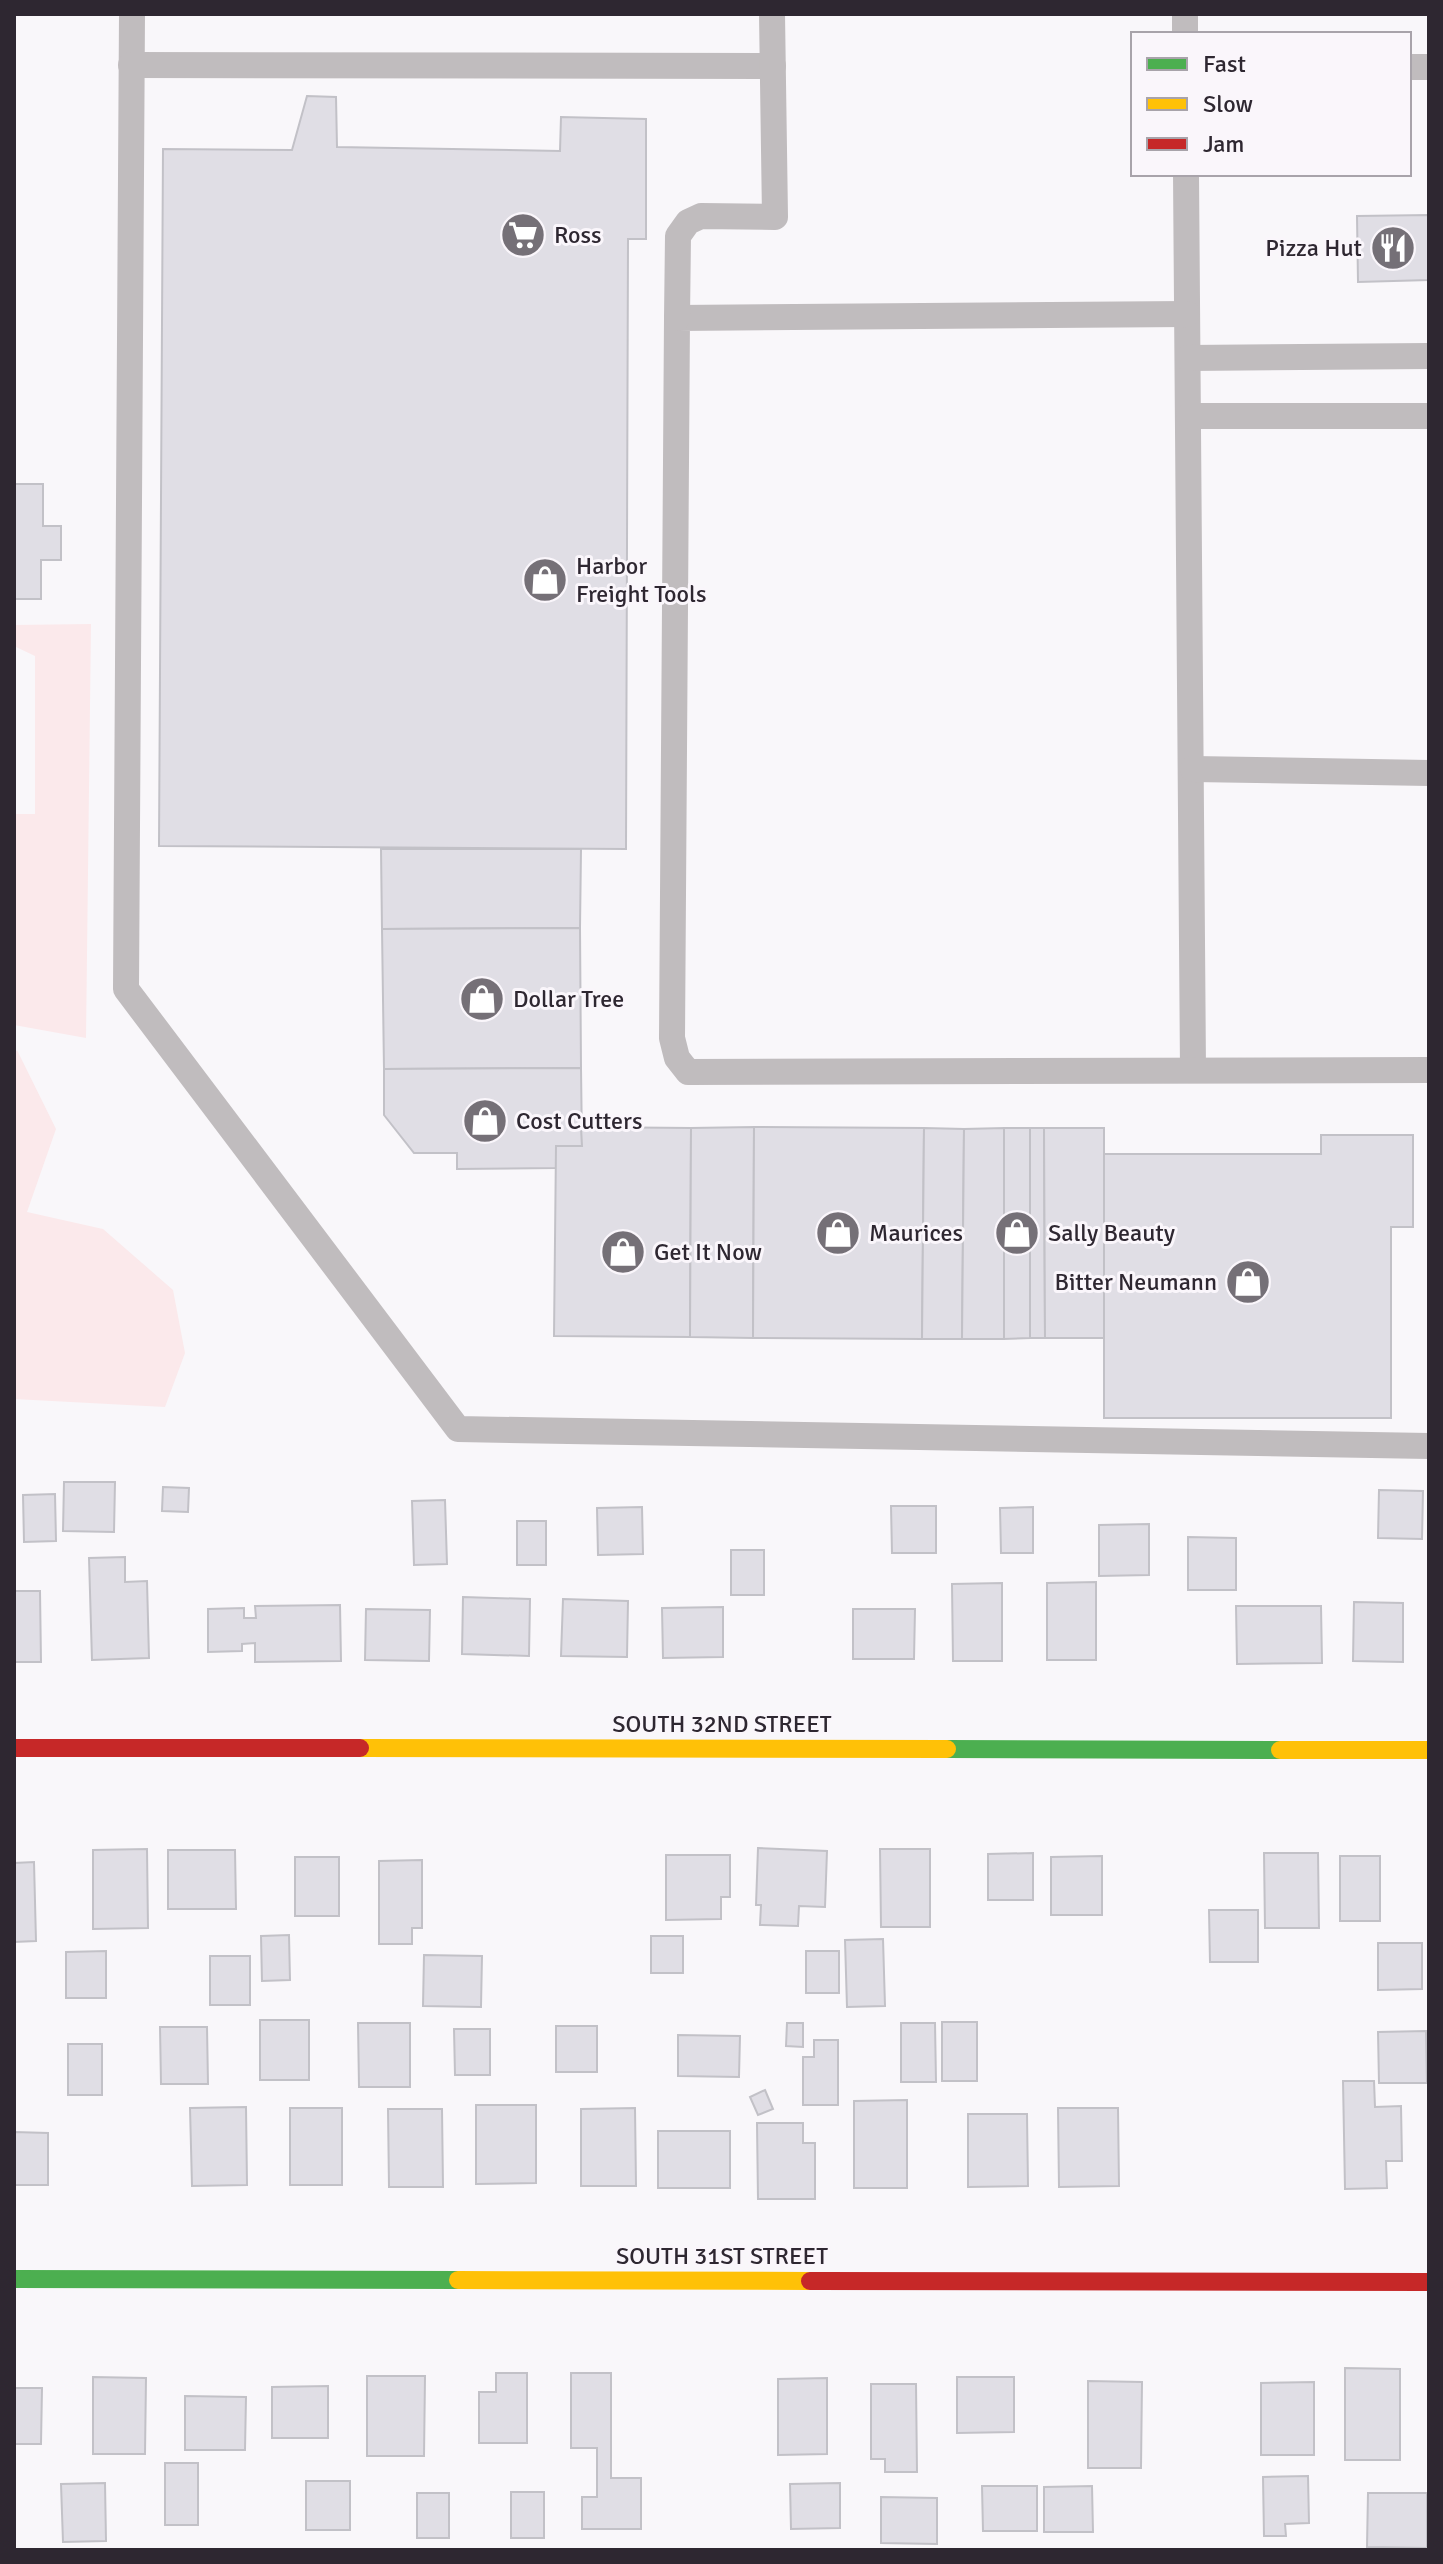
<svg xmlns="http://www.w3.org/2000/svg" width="1443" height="2564" font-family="Signika,sans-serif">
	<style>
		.green { fill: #fbe9eb }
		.building { fill: #e0dee5; stroke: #c2c1c7; stroke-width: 2 }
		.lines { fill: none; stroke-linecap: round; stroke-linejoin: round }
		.lane { stroke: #c0bcbe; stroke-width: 26 }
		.fast { stroke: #4caf50; stroke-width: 18 }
		.slow { stroke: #ffc107; stroke-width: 18 }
		.jam { stroke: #c62828; stroke-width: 18 }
		.labels { text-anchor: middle; stroke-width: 6; stroke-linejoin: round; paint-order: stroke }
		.poi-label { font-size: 24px; fill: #2e2731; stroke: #faf6fb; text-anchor: start }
		.street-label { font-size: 24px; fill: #2e2731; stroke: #faf6fb }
	</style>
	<rect width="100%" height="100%" fill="#f9f7fa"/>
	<!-- green -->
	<g class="green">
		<path d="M91 624 86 1038 14 1025V814H35V656L14 646V625Z"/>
		<path d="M17 1050 56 1129 27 1212 103 1229 173 1290 185 1353 165 1407 14 1399V1054Z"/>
	</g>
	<!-- building -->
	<g class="building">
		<path d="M307 96 336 97 337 147 560 151 561 117 646 119V239H628L626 849 159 846 163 149 292 150Z"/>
		<path d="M1429 215V280L1358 282 1357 216Z"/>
		<path d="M14 484H43V526H61V560H41V599H14Z"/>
		<path d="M381 849H581L580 928 382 929Z"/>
		<path d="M580 928 581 1068 384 1069 382 929Z"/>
		<path d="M581 1068 582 1146H556V1168L457 1169V1153H414L384 1115V1069Z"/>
		<path d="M581 1127 691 1128 690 1337 554 1336 556 1146H582Z"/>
		<path d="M754 1127 753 1338 690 1337 691 1128Z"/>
		<path d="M754 1127 924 1128 922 1339 753 1338Z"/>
		<path d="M924 1128 964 1129 962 1339H922Z"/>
		<path d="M1004 1128V1339H962L964 1129Z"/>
		<path d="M1004 1128H1030V1338L1004 1339Z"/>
		<path d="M1030 1128H1044L1045 1338H1030Z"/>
		<path d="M1044 1128H1104V1338H1045Z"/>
		<path d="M1321 1135H1413V1227H1391V1418H1104V1154H1321Z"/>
		<path d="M64 1482H115L114 1532 63 1531Z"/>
		<path d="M163 1487 189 1488 188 1512 162 1511Z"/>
		<path d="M1379 1490 1423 1491 1422 1539 1378 1538Z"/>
		<path d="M55 1494 56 1541 24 1542 23 1495Z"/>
		<path d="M445 1500 447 1564 414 1565 412 1501Z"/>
		<path d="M891 1506H936V1553H892Z"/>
		<path d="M642 1507 643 1554 598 1555 597 1508Z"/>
		<path d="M1033 1507V1553H1001L1000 1508Z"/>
		<rect x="517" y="1521" width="29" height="44"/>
		<path d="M1149 1524V1575L1099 1576V1525Z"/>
		<path d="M1188 1537 1236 1538V1590H1188Z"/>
		<rect x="731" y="1550" width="33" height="45"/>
		<path d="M125 1557V1582L147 1581 149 1658 92 1660 89 1558Z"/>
		<path d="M1096 1582V1660H1047V1583Z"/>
		<path d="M1002 1583V1661H953L952 1584Z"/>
		<path d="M14 1591H40L41 1662H14Z"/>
		<path d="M463 1597 530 1599 529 1656 462 1654Z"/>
		<path d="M563 1599 628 1601 627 1657 561 1656Z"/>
		<path d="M1354 1602 1403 1603V1662L1353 1661Z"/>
		<path d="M340 1605 341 1661 255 1662V1643L242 1644V1651L208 1652V1609L244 1608V1618H256L255 1606Z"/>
		<path d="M1236 1606H1321L1322 1663 1237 1664Z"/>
		<path d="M723 1607V1657L663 1658 662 1608Z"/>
		<path d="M366 1609 430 1610 429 1661 365 1660Z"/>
		<path d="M853 1609H915L914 1659H853Z"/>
		<path d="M758 1848 827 1851 825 1907 799 1906 798 1926 760 1925 761 1905H756Z"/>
		<path d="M147 1849 148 1928 93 1929V1850Z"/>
		<path d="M880 1849H930V1927H881Z"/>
		<path d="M168 1850H235L236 1909H168Z"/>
		<path d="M1033 1853V1900H988V1854Z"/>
		<path d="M1264 1853H1318L1319 1928H1265Z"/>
		<path d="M666 1855H730V1897H721V1919L666 1920Z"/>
		<path d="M1102 1856V1915H1051V1857Z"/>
		<rect x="1340" y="1856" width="40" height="65"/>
		<rect x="295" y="1857" width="44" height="59"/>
		<path d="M422 1860V1928H412V1944H379V1861Z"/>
		<path d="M34 1862 36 1941 14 1942V1863Z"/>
		<path d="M1209 1910H1258V1962H1210Z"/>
		<path d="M289 1935 290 1980 262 1981 261 1936Z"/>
		<rect x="651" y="1936" width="32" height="37"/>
		<path d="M883 1939 885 2006 847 2007 845 1940Z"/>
		<path d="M1378 1943H1422V1989L1378 1990Z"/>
		<path d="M106 1951V1998H66V1952Z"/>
		<rect x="806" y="1951" width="33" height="42"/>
		<path d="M424 1955 482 1956 481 2007 423 2006Z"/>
		<rect x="210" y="1956" width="40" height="49"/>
		<rect x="260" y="2020" width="49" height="60"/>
		<rect x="942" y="2022" width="35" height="59"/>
		<path d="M358 2023H410V2087H359Z"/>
		<path d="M787 2023H803V2047L786 2046Z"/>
		<path d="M901 2023H935L936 2082H901Z"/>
		<rect x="556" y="2026" width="41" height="46"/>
		<path d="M160 2027H207L208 2084H161Z"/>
		<path d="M454 2029H490V2075H455Z"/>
		<path d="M1426 2031 1427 2083H1379L1378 2032Z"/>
		<path d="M678 2035 740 2036 739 2077 678 2076Z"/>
		<path d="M814 2040H838V2105H803V2057H814Z"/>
		<rect x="68" y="2044" width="34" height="51"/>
		<path d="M1343 2081H1374L1375 2107 1401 2106 1402 2161H1386L1387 2188 1345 2189Z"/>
		<path d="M765 2090 773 2109 758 2115 750 2097Z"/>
		<path d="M907 2100V2188H854V2101Z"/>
		<path d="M476 2105H536V2183L476 2184Z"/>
		<path d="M246 2107 247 2185 192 2186 190 2108Z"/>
		<rect x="290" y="2108" width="52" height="77"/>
		<path d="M635 2108 636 2186H581V2109Z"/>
		<path d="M1058 2108H1118L1119 2186 1059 2187Z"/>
		<path d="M388 2109H442L443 2187H389Z"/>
		<path d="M968 2114H1027L1028 2186 968 2187Z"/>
		<path d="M757 2123H803V2143H815V2199H758Z"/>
		<rect x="658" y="2131" width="72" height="57"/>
		<path d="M14 2132 48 2133V2185H14Z"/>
		<path d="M1345 2368 1400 2369V2460H1345Z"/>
		<path d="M496 2373H527V2443H479V2392H496Z"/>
		<path d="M571 2373H611V2478H641V2529H582V2497H597V2448H571Z"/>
		<path d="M367 2376H425L424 2456H367Z"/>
		<path d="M93 2377 146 2378 145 2454H93Z"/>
		<path d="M957 2377H1014V2432L957 2433Z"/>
		<path d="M827 2378V2454L778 2455V2379Z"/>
		<path d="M1088 2381 1142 2382 1141 2468H1088Z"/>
		<path d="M1314 2382V2455H1261V2383Z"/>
		<path d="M871 2384H916L917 2472H885V2459H871Z"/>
		<path d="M328 2386V2438H272V2387Z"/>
		<path d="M14 2388H42L41 2444H14Z"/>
		<path d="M185 2396 246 2397 245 2450H185Z"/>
		<rect x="165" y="2463" width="33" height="62"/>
		<path d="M1308 2476 1309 2523 1285 2524 1286 2536H1264L1263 2477Z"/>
		<rect x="306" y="2481" width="44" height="49"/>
		<path d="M105 2483 106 2541 63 2542 61 2484Z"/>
		<path d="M840 2483V2528L791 2529 790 2484Z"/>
		<path d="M982 2486H1037V2531H983Z"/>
		<path d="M1092 2486 1093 2532H1044V2487Z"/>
		<rect x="511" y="2492" width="33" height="46"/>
		<rect x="417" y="2493" width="32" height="45"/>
		<path d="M1368 2493H1427V2548L1367 2547Z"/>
		<path d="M881 2497 937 2498V2544L881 2543Z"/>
	</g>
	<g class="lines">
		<!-- lane -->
		<g class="lane">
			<path d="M132 14 126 989 458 1429 1429 1446"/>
			<path d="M1185 14V34"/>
			<path d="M131 65 773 66"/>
			<path d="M1409 67H1429"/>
			<path d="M1186 174 1193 1070"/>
			<path d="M1187 314 677 318 672 1038 677 1058 688 1072 1429 1070"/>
			<path d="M677 318 678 236 688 222 701 216 775 217 772 14"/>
			<path d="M1188 358 1429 356"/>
			<path d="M1189 416H1429"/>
			<path d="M1193 769 1429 773"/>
		</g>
		<!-- fast -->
		<g class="fast">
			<path d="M947 1749 1280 1750"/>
			<path d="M14 2279 458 2280"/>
		</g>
		<!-- slow -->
		<g class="slow">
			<path d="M360 1748 947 1749"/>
			<path d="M1280 1750H1429"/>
			<path d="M458 2280 810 2281"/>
		</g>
		<!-- jam -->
		<g class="jam">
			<path d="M14 1748H360"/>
			<path d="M810 2281 1429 2282"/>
		</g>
	</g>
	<!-- icons -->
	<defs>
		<g id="supermarket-disc" transform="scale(2.3)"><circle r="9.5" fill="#757077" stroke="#faf6fb"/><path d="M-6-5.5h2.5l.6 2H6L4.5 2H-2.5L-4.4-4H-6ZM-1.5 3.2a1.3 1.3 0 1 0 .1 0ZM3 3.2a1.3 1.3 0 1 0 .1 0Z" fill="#fff"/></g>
		<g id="restaurant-disc" transform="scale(2.3)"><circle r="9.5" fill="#757077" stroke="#faf6fb"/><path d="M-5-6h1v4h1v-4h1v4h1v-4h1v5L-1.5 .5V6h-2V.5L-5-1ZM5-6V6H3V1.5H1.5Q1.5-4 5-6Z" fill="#fff"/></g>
		<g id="shop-disc" transform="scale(2.3)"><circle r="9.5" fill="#757077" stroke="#faf6fb"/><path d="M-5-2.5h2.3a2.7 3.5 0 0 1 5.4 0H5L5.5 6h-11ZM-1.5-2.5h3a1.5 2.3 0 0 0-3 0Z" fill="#fff"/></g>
	</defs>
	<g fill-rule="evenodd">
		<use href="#supermarket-disc" x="523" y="235"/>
		<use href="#restaurant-disc" x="1393" y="248"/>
		<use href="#shop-disc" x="545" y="580"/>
		<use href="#shop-disc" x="482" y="999"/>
		<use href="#shop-disc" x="485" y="1121"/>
		<use href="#shop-disc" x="838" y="1233"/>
		<use href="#shop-disc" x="1017" y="1233"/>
		<use href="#shop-disc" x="623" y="1252"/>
		<use href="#shop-disc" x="1248" y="1282"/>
	</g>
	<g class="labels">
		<!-- poi labels -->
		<g class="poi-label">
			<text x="554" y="243">Ross</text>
			<text x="1362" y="256" text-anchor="end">Pizza Hut</text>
			<text x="576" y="574">Harbor<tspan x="576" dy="28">Freight Tools</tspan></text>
			<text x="513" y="1007">Dollar Tree</text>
			<text x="516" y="1129">Cost Cutters</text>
			<text x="869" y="1241">Maurices</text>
			<text x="1048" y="1241">Sally Beauty</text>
			<text x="654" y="1260">Get It Now</text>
			<text x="1217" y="1290" text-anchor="end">Bitter Neumann</text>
		</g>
		<!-- street labels -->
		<g class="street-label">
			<text x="722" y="1732">SOUTH 32ND STREET</text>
			<text x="722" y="2264">SOUTH 31ST STREET</text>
		</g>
	</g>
	<!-- border -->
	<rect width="1443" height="2564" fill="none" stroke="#2e2731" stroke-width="32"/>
	<!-- legend -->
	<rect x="1131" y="32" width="280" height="144" fill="#faf6fb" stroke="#a8a3aa" stroke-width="2"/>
	<rect x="1147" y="58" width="40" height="12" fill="#4caf50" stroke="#a8a3aa" stroke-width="2"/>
	<text x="1203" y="72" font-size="24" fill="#2e2731">Fast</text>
	<rect x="1147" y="98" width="40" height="12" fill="#ffc107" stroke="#a8a3aa" stroke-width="2"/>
	<text x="1203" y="112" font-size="24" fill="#2e2731">Slow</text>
	<rect x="1147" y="138" width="40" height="12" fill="#c62828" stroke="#a8a3aa" stroke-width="2"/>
	<text x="1203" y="152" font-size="24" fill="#2e2731">Jam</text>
</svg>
